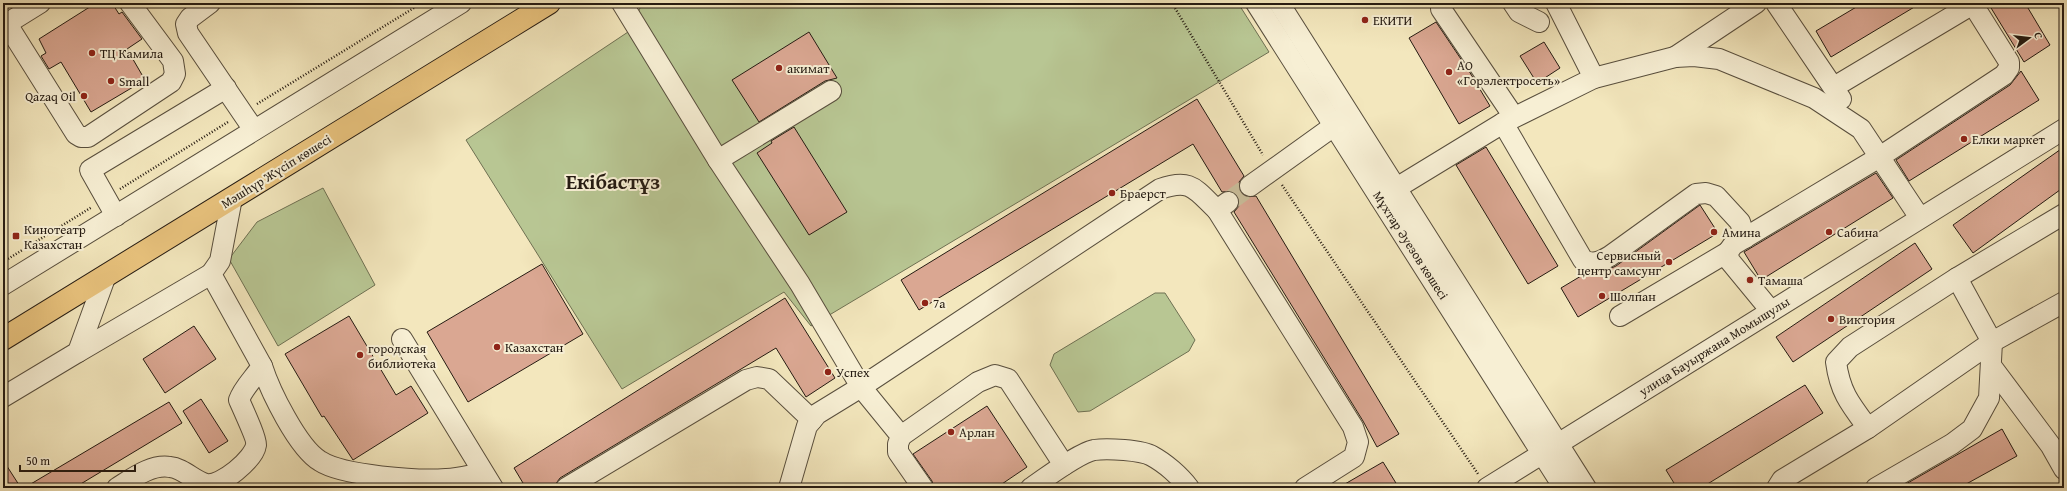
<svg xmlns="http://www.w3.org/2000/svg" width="2067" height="491" font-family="'Gentium Book Plus',serif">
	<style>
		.green { fill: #b8c693; stroke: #6e7052 }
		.building { fill: #daa792; stroke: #251b12 }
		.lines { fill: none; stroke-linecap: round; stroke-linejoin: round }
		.minor-tunnel { stroke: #cabe9b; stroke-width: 20; stroke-dasharray: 20 10; stroke-linecap: butt }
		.minor-casing { stroke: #584e3d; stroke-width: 22 }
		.major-casing { stroke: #251b12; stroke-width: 24 }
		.path { stroke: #251b12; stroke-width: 2.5; stroke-dasharray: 1 2; stroke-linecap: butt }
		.minor { stroke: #f7efd4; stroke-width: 20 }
		.major { stroke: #eac47e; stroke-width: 22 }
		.poi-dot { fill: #8f2418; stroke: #f7efd4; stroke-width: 1.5 }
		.labels { text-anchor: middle; stroke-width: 4; stroke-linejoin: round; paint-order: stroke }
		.poi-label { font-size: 13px; fill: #251b12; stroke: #f7efd4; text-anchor: start }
		.street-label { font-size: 13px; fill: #251b12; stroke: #f7efd4 }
		.town-label { font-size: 21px; font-weight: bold; fill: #251b12; stroke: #f7efd4 }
	</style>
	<rect width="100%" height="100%" fill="#f3e7bd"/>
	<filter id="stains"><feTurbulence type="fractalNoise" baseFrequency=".005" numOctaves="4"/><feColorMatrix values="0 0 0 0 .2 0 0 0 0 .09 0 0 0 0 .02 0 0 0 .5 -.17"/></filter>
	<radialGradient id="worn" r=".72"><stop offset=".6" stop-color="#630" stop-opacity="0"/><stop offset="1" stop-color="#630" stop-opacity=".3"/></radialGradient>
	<!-- green -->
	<g class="green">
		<path d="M642 3H1238L1269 52 811 326 784 292 622 389 466 140 631 30Z"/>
		<path d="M323 188 375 285 278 346 229 259 257 222Z"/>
		<path d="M1155 293H1165L1195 340 1189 351 1090 411 1078 412 1050 365 1054 354Z"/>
	</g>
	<!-- building -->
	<g class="building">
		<path d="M96 3H112L119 14 122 12 142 39 127 49 145 80 91 112 61 62 49 69 41 56 46 53 39 39Z"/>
		<path d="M1863 3H1921L1831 57 1816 31Z"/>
		<path d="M1988 3H2025L2050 45 2024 62Z"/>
		<path d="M1436 22 1469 71 1490 106 1459 124 1409 38Z"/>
		<path d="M809 32 837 78 825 81 759 122 732 80Z"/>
		<path d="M1544 42 1560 68 1537 83 1520 56Z"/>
		<path d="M2021 71 2039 100 1909 181 1896 160 2010 85Z"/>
		<path d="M1197 99 1244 176 1239 182 1240 192 1246 197 1256 196 1399 434 1377 447 1363 421 1234 212 1239 206 1237 196 1232 191 1222 192 1193 144 919 310 901 280Z"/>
		<path d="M794 127 847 212 809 235 757 153 772 143 771 141Z"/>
		<path d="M1486 147 1558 266 1528 284 1456 165Z"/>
		<path d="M2064 147V187L1973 253 1953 225Z"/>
		<path d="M1876 173 1893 198 1761 280 1744 252Z"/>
		<path d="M1700 205 1718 233 1578 317 1561 288 1586 273H1600L1616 266Z"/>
		<path d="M1915 243 1932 269 1793 362 1776 337Z"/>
		<path d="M542 264 583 334 468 402 427 332Z"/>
		<path d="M785 298 835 378 806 397 776 348 560 478 553 488H526L514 468Z"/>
		<path d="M349 316 396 395 411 386 428 413 353 460 324 416 322 417 285 354Z"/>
		<path d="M194 326 216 359 165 393 143 359Z"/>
		<path d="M1805 385 1823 413 1701 488H1677L1666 470Z"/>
		<path d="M201 399 228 441 209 453 183 411Z"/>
		<path d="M169 402 182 423 74 488H24Z"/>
		<path d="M987 406 1027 467 996 488H934L932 481 913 454Z"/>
		<path d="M2002 429 2017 456 1959 488H1899Z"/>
		<path d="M3 460 21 488H3Z"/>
		<path d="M1383 462 1399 488H1338Z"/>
	</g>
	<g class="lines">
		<!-- minor-tunnel -->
		<path class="minor-tunnel" d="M1228 202 1250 186"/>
		<!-- minor casing -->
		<g class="minor-casing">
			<g id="minor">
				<path d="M210 3 190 18 186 24 188 33 254 130"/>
				<path d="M622 3 718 160 800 284 861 387 901 436 898 444V452L923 488"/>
				<path d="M1256 3 1564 488"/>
				<path d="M1279 3 1586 488"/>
				<path d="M1441 3V9L1514 117"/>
				<path d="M1513 3 1519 12 1539 22"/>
				<path d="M1556 3 1594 78"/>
				<path d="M1776 3 1841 99"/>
				<path d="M7 24 76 134 81 137H88L171 82 175 74 173 61 130 3"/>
				<path d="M3 26 40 3"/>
				<path d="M1675 57 1756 3"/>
				<path d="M1834 87 1973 4"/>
				<path d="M1503 123 1583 260C1593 265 1600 262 1610 256L1696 194 1706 193 1716 196 1740 222 1745 238"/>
				<path d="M718 160 831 91"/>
				<path d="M1250 186 1345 118"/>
				<path d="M1380 198 1503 123 1594 78 1675 57 1694 56 1719 59 1814 98 1861 129 1920 218"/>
				<path d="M1228 202 1217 210 1353 427 1358 442 1354 457 1305 488"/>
				<path d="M116 216 90 170 226 88"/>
				<path d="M3 285 461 3"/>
				<path d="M1771 311 1729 260 1728 252 1733 245 1878 158 2004 75 2009 68V62L1972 3"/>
				<path d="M1620 316 1728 252"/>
				<path d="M402 339 493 488"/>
				<path d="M78 352 211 274"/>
				<path d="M262 366C270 391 298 448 320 461 343 476 418 481 446 479 458 479 471 475 483 473"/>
				<path d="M1992 367 2051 446 2064 469"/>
				<path d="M3 397 78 352 106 275"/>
				<path d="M1868 428C1850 404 1840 392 1836 362L1850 347 1957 278 2064 214"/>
				<path d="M901 436 978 382 995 375 1008 379 1064 465"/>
				<path d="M117 488C133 478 151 464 170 467 183 468 194 481 206 484 221 487 254 459 256 445 257 439 242 407 239 400 243 388 255 377 262 366L211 274 220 261 232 198"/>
				<path d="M566 488 746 380 757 377 769 379 812 420"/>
				<path d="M789 488 807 426 817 414 861 387 1160 189C1191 178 1195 189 1217 210"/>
				<path d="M1031 488C1045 478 1079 453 1094 450 1107 448 1142 450 1152 456 1165 463 1180 476 1189 488"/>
				<path d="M1487 488 2064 129"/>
				<path d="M1777 488 1782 480 1868 428 1992 342 2064 302"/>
				<path d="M1876 488 1952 444 1972 429 1989 398 1992 342 1957 278"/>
			</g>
		</g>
		<!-- major casing -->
		<g class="major-casing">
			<path id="major" d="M3 339 549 3"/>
		</g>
		<!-- path -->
		<g class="path">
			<path d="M1172 3 1263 155"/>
			<path d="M257 104 422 3"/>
			<path d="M1282 185 1478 474"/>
			<path d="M120 189 228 122"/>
			<path d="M3 262 92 207"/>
		</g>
		<!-- minor -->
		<use href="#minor" class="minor"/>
		<!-- major -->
		<use href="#major" class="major"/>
	</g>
	<!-- markers -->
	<g class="poi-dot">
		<circle cx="1365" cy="20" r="4"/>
		<circle cx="92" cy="53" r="4"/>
		<circle cx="779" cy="68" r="4"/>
		<circle cx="1449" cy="72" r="4"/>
		<circle cx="111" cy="81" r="4"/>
		<circle cx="84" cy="96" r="4"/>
		<circle cx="1964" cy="139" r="4"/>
		<circle cx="1112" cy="193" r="4"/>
		<circle cx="1714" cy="232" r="4"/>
		<circle cx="1829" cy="232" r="4"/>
		<rect x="12" y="232" width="8" height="8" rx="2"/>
		<circle cx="1669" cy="262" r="4"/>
		<circle cx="1750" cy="280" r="4"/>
		<circle cx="1602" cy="296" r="4"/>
		<circle cx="925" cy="303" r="4"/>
		<circle cx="1831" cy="319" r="4"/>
		<circle cx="497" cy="347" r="4"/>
		<circle cx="360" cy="355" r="4"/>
		<circle cx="828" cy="372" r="4"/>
		<circle cx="951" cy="432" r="4"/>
	</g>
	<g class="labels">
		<!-- poi labels -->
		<g class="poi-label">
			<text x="1373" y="25">ЕКИТИ</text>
			<text x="100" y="58">ТЦ Камила</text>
			<text x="1457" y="70">АО<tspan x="1457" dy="15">«Горэлектросеть»</tspan></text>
			<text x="787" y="73">акимат</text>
			<text x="119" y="86">Small</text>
			<text x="76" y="101" text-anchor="end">Qazaq Oil</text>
			<text x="1972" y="144">Елки маркет</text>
			<text x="1120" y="198">Браерст</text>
			<text x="24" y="234">Кинотеатр<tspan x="24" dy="15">Казахстан</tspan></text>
			<text x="1722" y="237">Амина</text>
			<text x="1837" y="237">Сабина</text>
			<text x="1661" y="260" text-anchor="end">Сервисный<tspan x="1661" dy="15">центр самсунг</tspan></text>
			<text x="1758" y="285">Тамаша</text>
			<text x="1610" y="301">Шолпан</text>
			<text x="933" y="308">7а</text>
			<text x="1839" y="324">Виктория</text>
			<text x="505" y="352">Казахстан</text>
			<text x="368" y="353">городская<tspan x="368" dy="15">библиотека</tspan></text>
			<text x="836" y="377">Успех</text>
			<text x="959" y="437">Арлан</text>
		</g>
		<!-- street labels -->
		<g class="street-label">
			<text transform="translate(276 171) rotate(-32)" y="5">Мәшһүр Жүсіп көшесі</text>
			<text transform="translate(1411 245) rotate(57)" y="5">Мұхтар Әуезов көшесі</text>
			<text transform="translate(1714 346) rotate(-32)" y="5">улица Бауыржана Момышулы</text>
		</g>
		<!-- town labels -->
		<g class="town-label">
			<text x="613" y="189">Екібастұз</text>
		</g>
	</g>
	<!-- margin -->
	<rect width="2067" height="491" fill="none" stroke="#f3e7bd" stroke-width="16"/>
	<rect x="4" y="4" width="2059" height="483" fill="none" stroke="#251b12" stroke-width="2"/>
	<rect x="8" y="8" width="2051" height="475" fill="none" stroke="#251b12"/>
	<!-- north arrow -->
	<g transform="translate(2029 38) rotate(75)" stroke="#f7efd4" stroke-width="3" paint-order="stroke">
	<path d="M0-3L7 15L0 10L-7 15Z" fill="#251b12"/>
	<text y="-6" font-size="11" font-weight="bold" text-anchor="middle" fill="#251b12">С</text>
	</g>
	<!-- scale -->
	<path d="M20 465v6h115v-6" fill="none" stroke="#251b12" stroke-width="2"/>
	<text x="26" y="465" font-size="12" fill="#251b12" stroke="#f7efd4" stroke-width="3" paint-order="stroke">50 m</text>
	<rect width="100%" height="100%" filter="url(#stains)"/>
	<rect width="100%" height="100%" fill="url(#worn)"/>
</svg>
